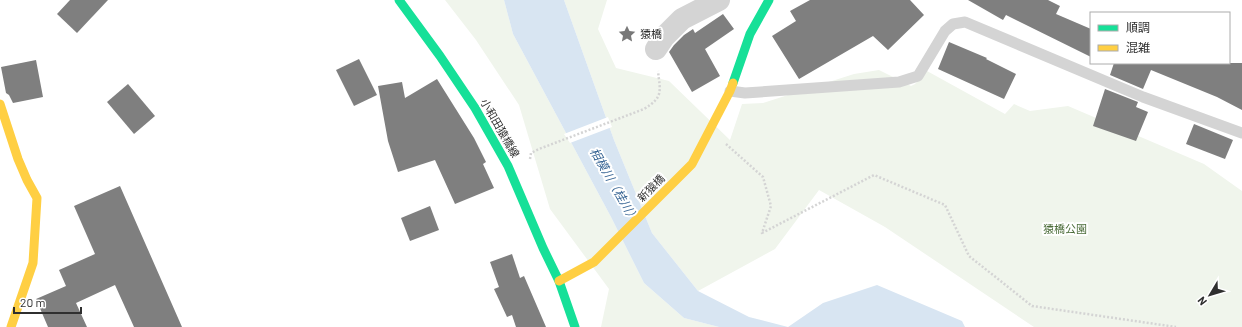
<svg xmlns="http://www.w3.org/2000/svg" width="1242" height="327" font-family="Barlow,'Noto Sans JP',sans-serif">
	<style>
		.green { fill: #f0f5ec }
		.water { fill: #d8e5f2 }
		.pier { fill: #fff }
		.building { fill: #7f7f7f }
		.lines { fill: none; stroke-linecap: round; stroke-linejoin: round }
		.path { stroke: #d4d4d4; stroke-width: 2.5; stroke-dasharray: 2 2; stroke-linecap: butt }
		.lane { stroke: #d4d4d4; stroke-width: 11 }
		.street { stroke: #d4d4d4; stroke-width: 22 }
		.fast { stroke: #16e098; stroke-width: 9 }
		.slow { stroke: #ffcf43; stroke-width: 9 }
		.labels { text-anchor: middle; stroke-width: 4; stroke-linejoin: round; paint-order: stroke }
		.poi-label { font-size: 11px; fill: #2f2f2f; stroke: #fff; text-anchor: start }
		.street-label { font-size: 11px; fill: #2f2f2f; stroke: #fff }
		.park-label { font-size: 11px; fill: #4c6d3a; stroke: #fff }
		.water-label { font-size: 12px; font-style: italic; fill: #396695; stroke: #fff }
	</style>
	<rect width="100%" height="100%" fill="#fff"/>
	<!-- green -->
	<g class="green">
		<path d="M445 0H504L513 34 611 217 644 283 684 318 719 327H601L609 289 550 209 519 105 476 40Z"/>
		<path d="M564 0H607L598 29 616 68 669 81 730 140 742 104 763 103 854 74 879 70 911 86 915 84 927 71 1005 114 1014 104 1030 111 1068 106 1204 164 1242 191V327H1034L885 227 819 190 775 249 698 291 652 233 614 140Z"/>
	</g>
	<!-- water -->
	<path class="water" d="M504 0H564L614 140 652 233 698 291 749 317 788 327 823 303 877 285 962 321 965 327H719L684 318 644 283 611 217 513 34Z"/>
	<!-- pier -->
	<path class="pier" d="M608 117 612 127 570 143 564 134Z"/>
	<!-- building -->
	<g class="building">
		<path d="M70 0H108L77 33 57 14Z"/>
		<path d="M810 0H910L924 15 888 50 873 36 799 79 772 36 796 21 790 11Z"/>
		<path d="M968 0H1048L1060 6 1056 14 1091 29V57L1006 15 1003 20Z"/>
		<path d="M723 14 734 29 705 49 720 76 692 92 669 52 674 45 684 35 693 29 695 33Z"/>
		<path d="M949 42 987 58 986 59 1016 74 1004 99 938 69Z"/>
		<path d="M359 59 377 95 354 106 336 70Z"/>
		<path d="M36 60 43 97 13 103 9 95 6 93 1 67Z"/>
		<path d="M1114 63H1242V110L1217 97 1151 70 1143 89 1110 75Z"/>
		<path d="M437 79 474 138 486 162 483 164 494 188 455 204 435 160 398 172 388 141 378 86 402 82 405 98Z"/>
		<path d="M128 84 155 116 134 134 107 102Z"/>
		<path d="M1105 89 1138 102 1136 107 1148 112 1136 141 1093 126Z"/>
		<path d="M1194 124 1233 140 1225 159 1186 144Z"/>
		<path d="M120 186 182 327H134L115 285 76 303 87 327H48L36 299 66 286 59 270 95 254 74 206Z"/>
		<path d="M430 206 439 230 410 241 401 218Z"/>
		<path d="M512 254 520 278 524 276 546 327H516L512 315 507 317 494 289 499 287 490 262Z"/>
	</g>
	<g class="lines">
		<!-- path -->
		<g class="path">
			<path d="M726 144 763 177 771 206 762 233 874 175 945 205 969 256 1032 306 1176 327"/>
			<path d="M530 159 531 153 539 149 644 109C664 97 660 91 658 71"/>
		</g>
		<!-- lane -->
		<path class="lane" d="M730 91 745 93 899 82 918 76 945 31 953 24 965 22 1143 97 1242 133"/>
		<!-- street -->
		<path class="street" d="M656 49 664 37 682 19 719 0"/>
		<!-- fast -->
		<g class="fast">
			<path d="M399 0 440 56 475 108 508 166 543 248 559 281 575 327"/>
			<path d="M733 83 750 34 769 0"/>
		</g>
		<!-- slow -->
		<g class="slow">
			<path d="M0 104 18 159 27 180 37 198 33 263 11 327"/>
			<path d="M559 281 594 262 692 164 730 91 733 83"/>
		</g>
	</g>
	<!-- icons -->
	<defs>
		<g id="sight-bare" transform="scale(1.38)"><path d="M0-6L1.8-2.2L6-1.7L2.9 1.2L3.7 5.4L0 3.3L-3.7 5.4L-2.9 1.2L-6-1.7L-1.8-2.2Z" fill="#787878" stroke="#fff" stroke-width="2.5" paint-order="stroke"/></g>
	</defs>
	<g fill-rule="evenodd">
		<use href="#sight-bare" x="627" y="34"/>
	</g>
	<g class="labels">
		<!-- poi labels -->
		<g class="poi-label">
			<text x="640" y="38">猿橋</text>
		</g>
		<!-- street labels -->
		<g class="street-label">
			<text transform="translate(500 128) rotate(60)" y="4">小和田猿橋線</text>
			<text transform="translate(651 188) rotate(-45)" y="4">新猿橋</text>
		</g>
		<!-- park labels -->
		<g class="park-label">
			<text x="1065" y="233">猿橋公園</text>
		</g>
		<!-- water labels -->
		<g class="water-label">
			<text transform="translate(614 185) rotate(60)" y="4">相模川（桂川）</text>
		</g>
	</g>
	<!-- legend -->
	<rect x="1090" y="12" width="140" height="52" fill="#ffffff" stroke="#acacac"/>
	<rect x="1098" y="25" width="20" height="6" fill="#16e098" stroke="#acacac"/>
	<text x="1126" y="32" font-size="12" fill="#2f2f2f">順調</text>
	<rect x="1098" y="45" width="20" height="6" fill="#ffcf43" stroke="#acacac"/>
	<text x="1126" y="52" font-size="12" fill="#2f2f2f">混雑</text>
	<!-- north arrow -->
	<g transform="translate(1210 295) rotate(232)" stroke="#ffffff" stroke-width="3" paint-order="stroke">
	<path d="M0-3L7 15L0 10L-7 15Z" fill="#2f2f2f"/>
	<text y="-6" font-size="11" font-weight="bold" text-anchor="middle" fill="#2f2f2f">N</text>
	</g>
	<!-- scale -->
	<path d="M14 307v6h67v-6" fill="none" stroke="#2f2f2f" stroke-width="2"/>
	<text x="20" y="307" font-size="12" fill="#2f2f2f" stroke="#ffffff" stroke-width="3" paint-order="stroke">20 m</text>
</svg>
